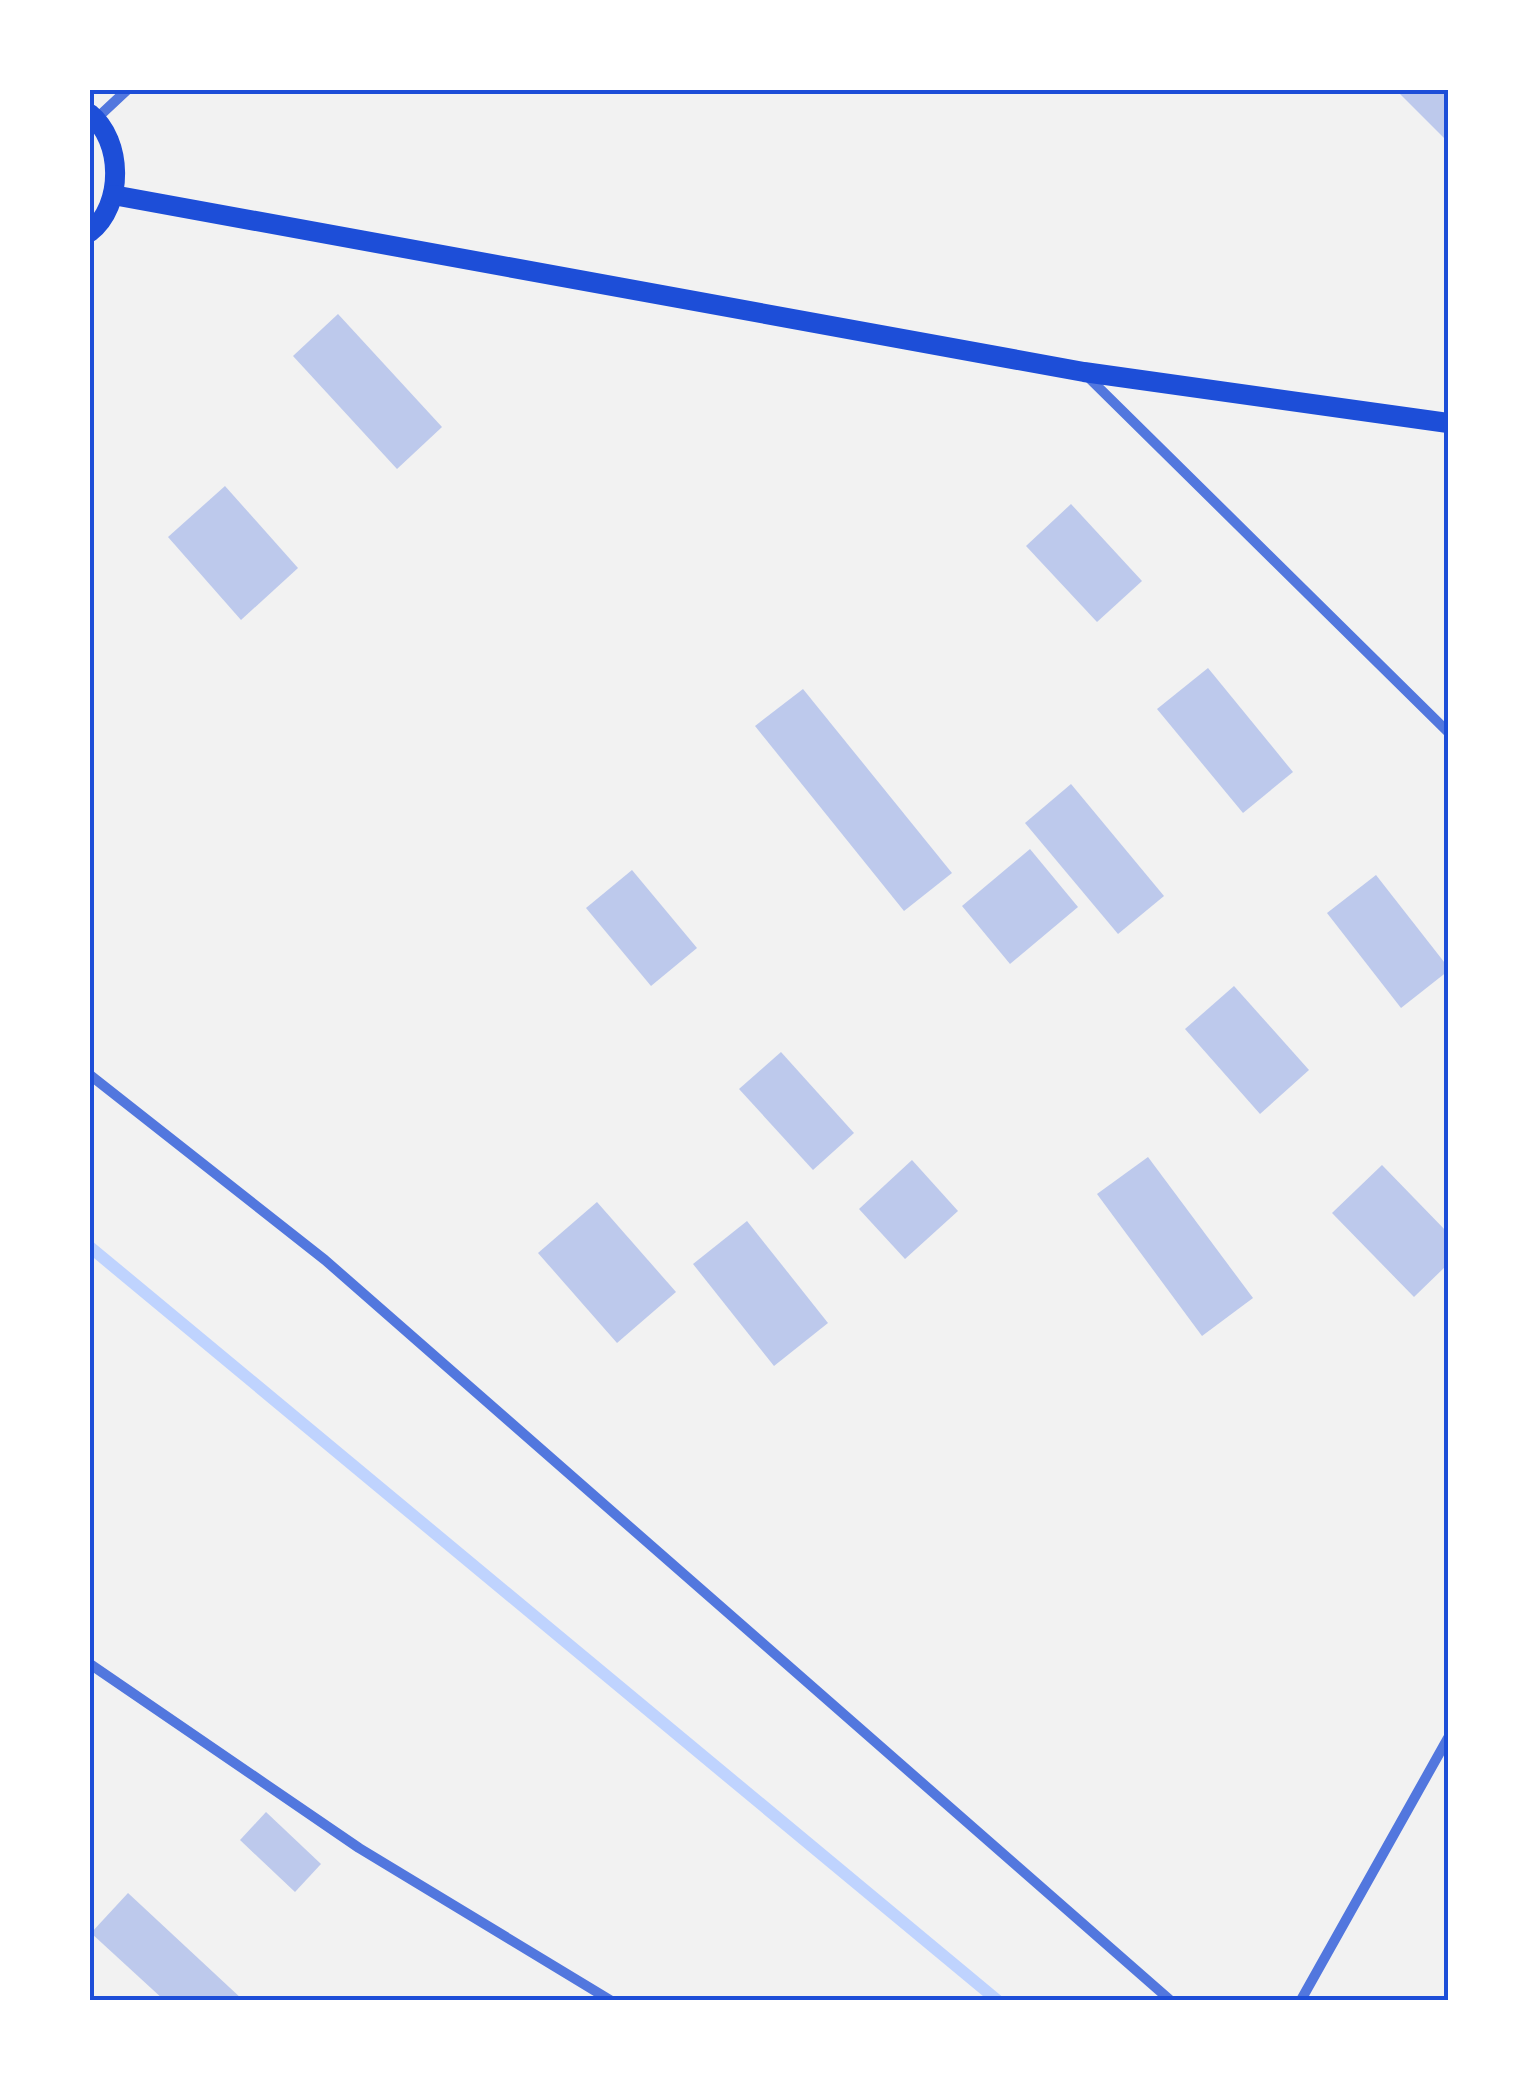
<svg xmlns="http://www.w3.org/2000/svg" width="1538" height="2090" font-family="Spectral,serif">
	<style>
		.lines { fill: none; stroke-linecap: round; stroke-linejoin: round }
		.stream { stroke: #bfd3fe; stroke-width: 12 }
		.building { fill: #bdc9ec }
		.minor { stroke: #5277de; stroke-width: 10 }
		.secondary { stroke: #1d4ed8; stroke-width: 20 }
		.neatline { fill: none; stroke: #1d4ed8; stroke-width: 4 }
	</style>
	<rect width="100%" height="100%" fill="#f2f2f2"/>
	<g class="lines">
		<!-- stream -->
		<path class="stream" d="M90 1247 997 2000"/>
	</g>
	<!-- building -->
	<g class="building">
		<path d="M1396 90H1448V142Z"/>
		<path d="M338 314 442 427 397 469 293 356Z"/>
		<path d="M225 486 298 568 241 620 168 537Z"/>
		<path d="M1071 504 1142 581 1097 622 1026 546Z"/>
		<path d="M1208 668 1293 772 1243 813 1157 709Z"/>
		<path d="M803 689 952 873 904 911 755 726Z"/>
		<path d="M1071 784 1164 896 1118 934 1025 823Z"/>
		<path d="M1030 849 1078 907 1010 964 962 906Z"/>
		<path d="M632 870 697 948 651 986 586 908Z"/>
		<path d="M1376 875 1448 967V971L1401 1008 1327 913Z"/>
		<path d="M1234 986 1309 1070 1260 1114 1185 1029Z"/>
		<path d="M781 1052 854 1133 813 1170 739 1089Z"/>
		<path d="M1148 1157 1253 1298 1202 1336 1097 1194Z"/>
		<path d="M912 1160 958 1211 905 1259 859 1209Z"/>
		<path d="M1382 1165 1448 1233V1264L1414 1297 1332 1213Z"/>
		<path d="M597 1202 676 1292 617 1343 538 1253Z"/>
		<path d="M747 1221 828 1323 774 1366 693 1264Z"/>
		<path d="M266 1812 321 1864 295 1892 240 1840Z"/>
		<path d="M128 1893 243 2000H164L91 1933Z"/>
	</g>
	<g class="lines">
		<!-- minor -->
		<g class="minor">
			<path d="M96 119 127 90"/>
			<path d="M1086 375 1448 732"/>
			<path d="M90 1075 325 1260 1170 2000"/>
			<path d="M90 1664 359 1848 610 2000"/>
			<path d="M1301 2000 1448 1738"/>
		</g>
		<!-- secondary -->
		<g class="secondary">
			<path d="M90 114C123 141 124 205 90 232"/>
			<path d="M113 195 1084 372 1448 423"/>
		</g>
	</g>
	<!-- border -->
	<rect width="1538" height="2090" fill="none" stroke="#ffffff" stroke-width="185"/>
	<rect x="92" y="92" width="1354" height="1906" class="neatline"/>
</svg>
